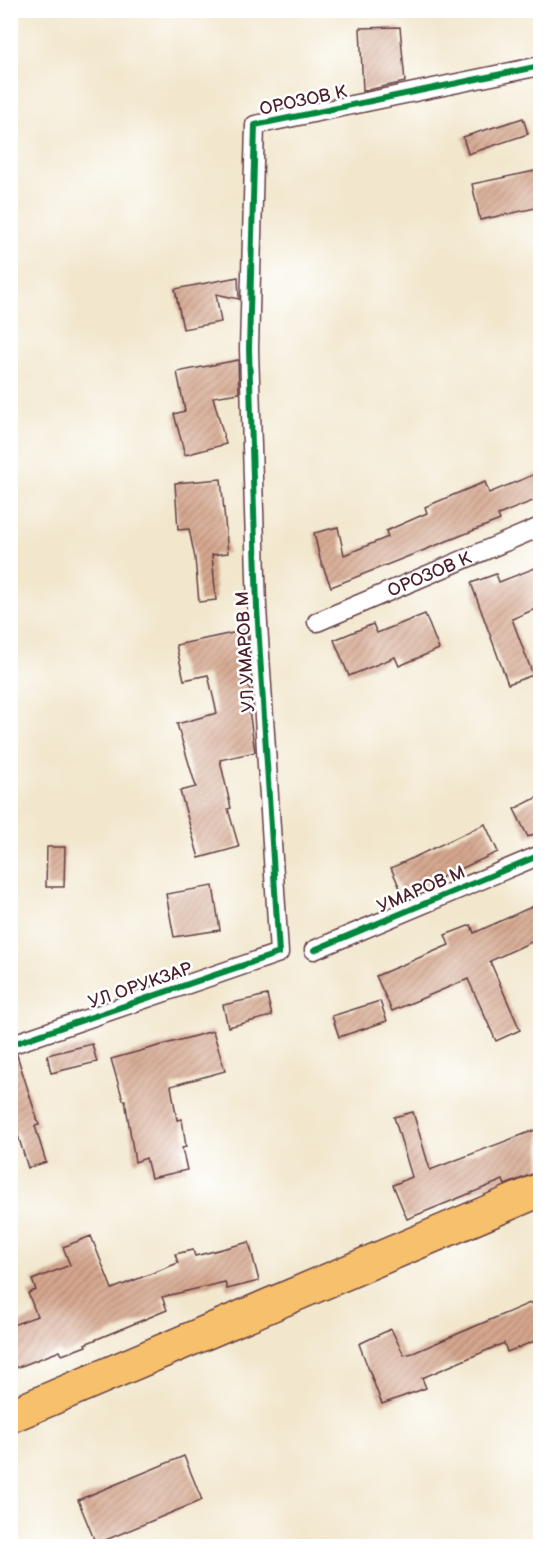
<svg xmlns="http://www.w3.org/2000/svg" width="551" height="1557" font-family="'Balsamiq Sans',sans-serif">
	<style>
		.building { fill: url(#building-hatch) }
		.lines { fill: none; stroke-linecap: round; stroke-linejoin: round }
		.street-casing { stroke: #633d43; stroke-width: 21 }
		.highway-casing { stroke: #633d43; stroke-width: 36 }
		.street { stroke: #fff; stroke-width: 18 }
		.highway { stroke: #f7c06c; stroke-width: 33 }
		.cycleway-casing { stroke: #fff; stroke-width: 10 }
		.cycleway { stroke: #00873e; stroke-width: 6 }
		.labels { text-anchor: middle; stroke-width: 5; stroke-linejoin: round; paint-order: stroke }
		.street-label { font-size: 18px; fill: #4a1f2b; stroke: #fff }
	</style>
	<defs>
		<pattern id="building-hatch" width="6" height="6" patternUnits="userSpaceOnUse" patternTransform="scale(1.5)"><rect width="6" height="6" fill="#d5a78e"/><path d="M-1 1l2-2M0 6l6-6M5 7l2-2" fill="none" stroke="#af8774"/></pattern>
	</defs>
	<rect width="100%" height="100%" fill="#fff"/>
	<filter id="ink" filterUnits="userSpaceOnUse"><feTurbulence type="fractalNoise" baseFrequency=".0167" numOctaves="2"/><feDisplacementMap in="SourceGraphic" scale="12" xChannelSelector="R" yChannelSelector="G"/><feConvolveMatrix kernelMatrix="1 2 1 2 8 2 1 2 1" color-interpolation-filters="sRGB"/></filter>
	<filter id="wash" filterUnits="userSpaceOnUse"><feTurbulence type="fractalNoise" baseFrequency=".008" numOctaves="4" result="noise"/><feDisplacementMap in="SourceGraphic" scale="24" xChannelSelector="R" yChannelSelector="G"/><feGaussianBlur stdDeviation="1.35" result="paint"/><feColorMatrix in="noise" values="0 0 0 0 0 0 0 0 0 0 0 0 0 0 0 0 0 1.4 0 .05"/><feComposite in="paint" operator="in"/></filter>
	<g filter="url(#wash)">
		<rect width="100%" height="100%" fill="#f2e7cd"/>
		<g id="blocks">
			<!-- building -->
			<g class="building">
				<path d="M400 27 405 82 363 91 360 28Z"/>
				<path d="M523 118 528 134 468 154 463 137Z"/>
				<path d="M540 170V207L480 220 472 184Z"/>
				<path d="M238 277 239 299 216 294 221 322 183 329 175 289Z"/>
				<path d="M238 360 239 393 213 397 226 444 185 455 174 414 185 411 177 372Z"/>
				<path d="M540 472V498L498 515 500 520 331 587 320 559 314 533 338 527 344 555 388 537 386 531 427 513 425 507 458 493 485 482 489 493Z"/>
				<path d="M221 479 228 553 212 555 216 600 199 602 195 558 189 529 178 530 175 483Z"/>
				<path d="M540 566V607L512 619 533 675 508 684 471 583 496 574 499 582Z"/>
				<path d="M425 614 439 649 399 666 395 657 349 676 334 640 373 624 377 633Z"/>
				<path d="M247 630 249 665H244L251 695 247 696 255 752 220 760 231 808 228 809 239 847 199 858 180 791 196 787 177 724 217 713 208 675 184 680 176 645Z"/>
				<path d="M540 796V831L528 837 514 809Z"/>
				<path d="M485 824 498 852 403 895 391 868Z"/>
				<path d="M47 847H65L64 887H46Z"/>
				<path d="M213 886 220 930 174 937 166 894Z"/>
				<path d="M540 903V938L490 961 520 1030 496 1041 468 979 392 1011 376 976 449 945 445 935 471 925 474 933Z"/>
				<path d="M267 995 272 1016 228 1027 223 1005Z"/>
				<path d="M380 1001 387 1021 339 1037 332 1016Z"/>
				<path d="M213 1031 225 1071 171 1086 177 1120 182 1119 186 1147 182 1148 187 1170 151 1178 146 1158 135 1162 125 1100H123L111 1059Z"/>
				<path d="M92 1044 97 1062 51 1073 47 1055Z"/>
				<path d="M17 1055 39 1125 35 1126 46 1162 28 1168 17 1132 10 1134V1056Z"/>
				<path d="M413 1112 430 1170 540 1128V1171L505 1185 503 1180 407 1219 393 1185 412 1177 394 1117Z"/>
				<path d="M91 1236 112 1289 178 1263 175 1254 193 1250 195 1256 249 1242 259 1281 227 1289 225 1282 162 1297 167 1310 85 1344 86 1346 62 1355 60 1351 16 1368 10 1354V1326L37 1316 28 1293 36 1290 32 1280 70 1265 63 1247Z"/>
				<path d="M532 1302 540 1323V1339L507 1352 504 1343 422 1378 426 1388 382 1404 359 1344 391 1329 404 1355 413 1353Z"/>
				<path d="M184 1456 202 1500 96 1544 78 1500Z"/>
			</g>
		</g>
	</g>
	<g filter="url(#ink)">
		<use href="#blocks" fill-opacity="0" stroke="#633d43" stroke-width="1.5"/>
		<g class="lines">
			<!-- street casing -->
			<g class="street-casing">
				<g id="street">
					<path id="s1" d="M317 622 540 527"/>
					<path d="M314 950 540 855"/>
					<path d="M10 1045 279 953 257 608 249 349 255 125 540 66"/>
				</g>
			</g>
			<!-- highway casing -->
			<g class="highway-casing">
				<path id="highway" d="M10 1416 540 1190"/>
			</g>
			<!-- street -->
			<use href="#street" class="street"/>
			<!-- highway -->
			<use href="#highway" class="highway"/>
			<!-- cycleway casing -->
			<g class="cycleway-casing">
				<g id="cycleway">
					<path d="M314 950 540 855"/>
					<path d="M10 1045 279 953 257 608 249 349 255 125 540 66"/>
				</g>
			</g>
			<!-- cycleway -->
			<use href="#cycleway" class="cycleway"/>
		</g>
	</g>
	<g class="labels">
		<!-- street labels -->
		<g class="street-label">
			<text transform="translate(303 100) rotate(-12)" y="6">ОРОЗОВ К</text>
			<text dy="6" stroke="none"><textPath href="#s1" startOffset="122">ОРОЗОВ К</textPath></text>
			<text transform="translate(245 652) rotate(-93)" y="6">УЛ УМАРОВ М</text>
			<text transform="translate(421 889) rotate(-23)" y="6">УМАРОВ М</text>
			<text transform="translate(140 985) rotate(-19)" y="6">УЛ ОРУКЗАР</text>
		</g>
	</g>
	<!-- margin -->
	<rect width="551" height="1557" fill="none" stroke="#fff" stroke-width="36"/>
</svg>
